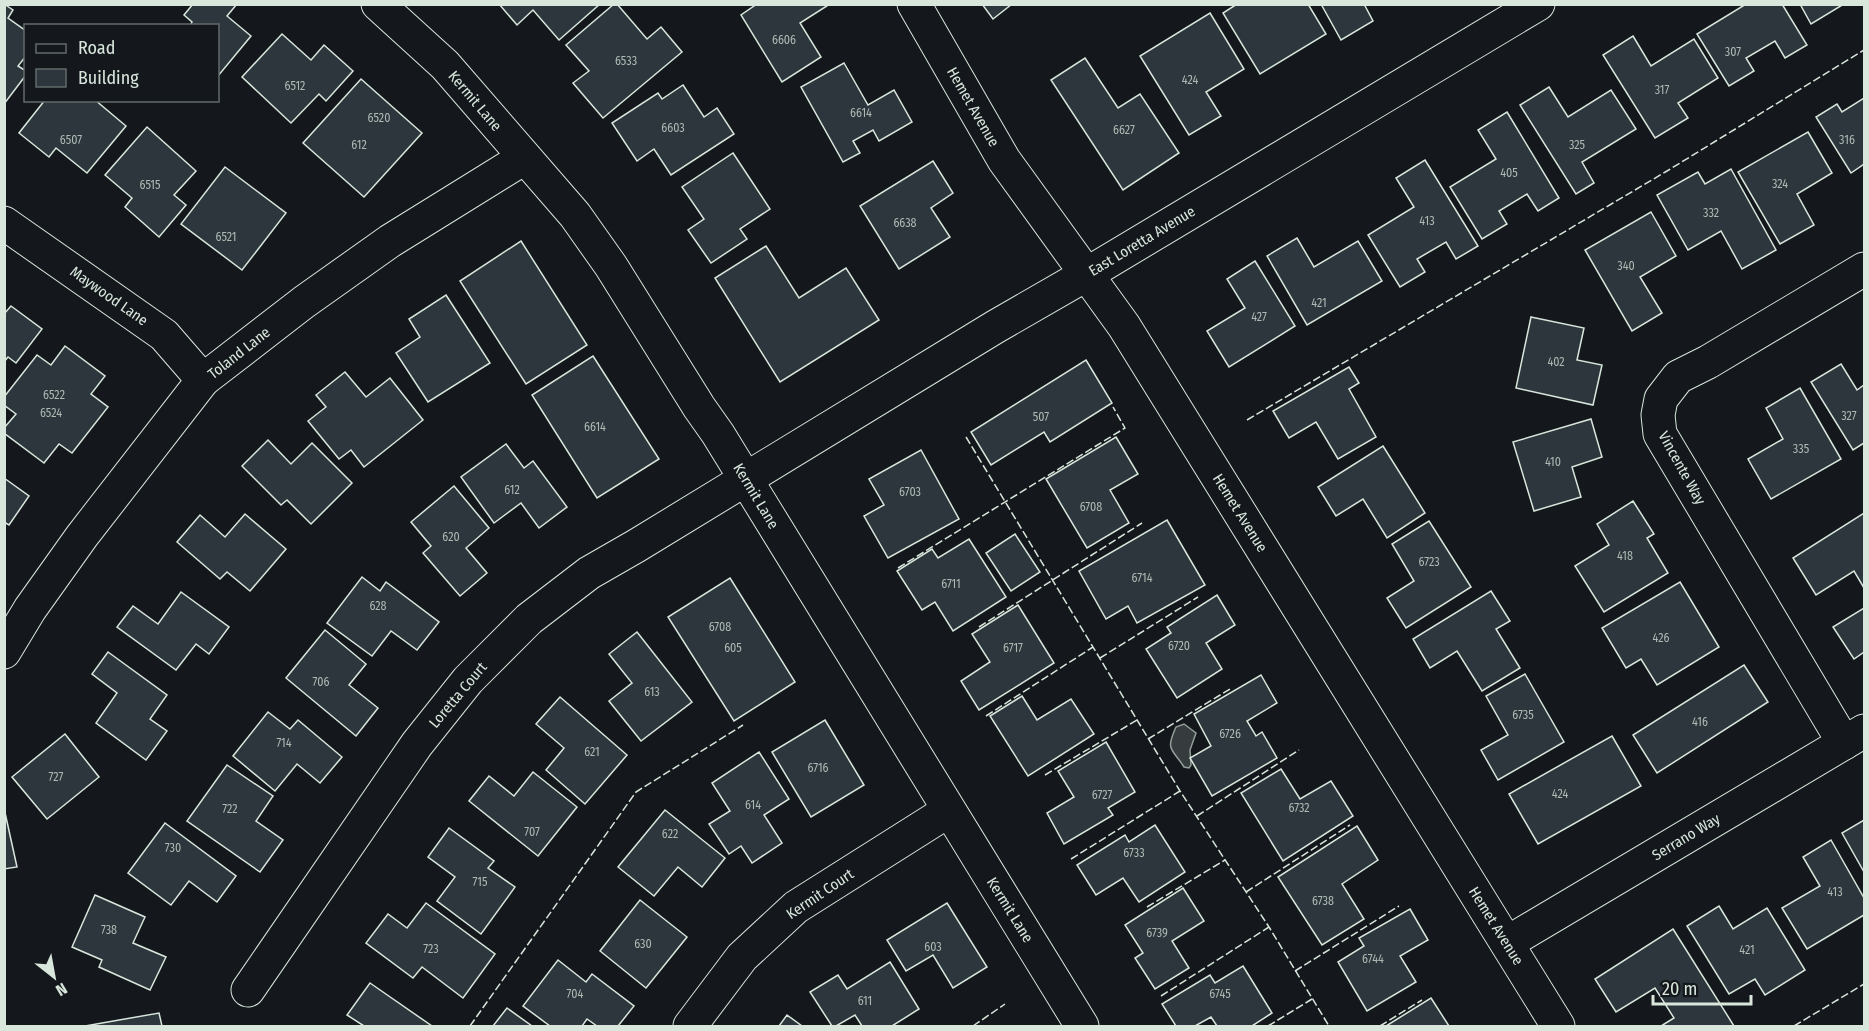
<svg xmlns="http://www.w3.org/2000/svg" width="1869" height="1031" font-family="'Fira Sans Condensed',sans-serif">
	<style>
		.water { fill: #363b3e; stroke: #939e99; stroke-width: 1.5 }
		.building { fill: #2c363c; stroke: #d8e6dc; stroke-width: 1.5 }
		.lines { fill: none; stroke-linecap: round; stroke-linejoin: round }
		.minor-casing { stroke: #d8e6dc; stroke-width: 35 }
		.minor { stroke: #14181c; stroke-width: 33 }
		.fence { stroke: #d8e6dc; stroke-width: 1.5; stroke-dasharray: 8 3; stroke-linecap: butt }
		.labels { text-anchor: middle; stroke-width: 4.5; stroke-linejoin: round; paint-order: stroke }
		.number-label { font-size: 12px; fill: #adbab4 }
		.street-label { font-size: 15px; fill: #d8e6dc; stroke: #14181c }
	</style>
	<rect width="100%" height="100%" fill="#14181c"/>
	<!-- water -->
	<path class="water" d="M1184 724 1196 733 1190 750 1191 765 1189 768 1184 767C1172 748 1165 751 1176 727Z"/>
	<!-- building -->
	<g class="building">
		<path d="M4 4 13 10 8 18 26 31V56L18 66 26 71V75L4 104Z"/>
		<path d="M193 4H237L227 16 251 36 218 76V26H190L192 22 184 15Z"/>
		<path d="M499 4H600L559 40 533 10 517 25Z"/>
		<path d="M614 4H617L647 39 661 27 682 52 603 118 573 83 589 71 566 45Z"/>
		<path d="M757 4H830L800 23 821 57 782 82 741 15Z"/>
		<path d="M982 4H1012L993 19Z"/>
		<path d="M1237 4H1308L1326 34 1260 74 1223 13Z"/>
		<path d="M1321 4H1364L1373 21 1341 40Z"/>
		<path d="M1742 4H1782L1807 45 1785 58 1775 41 1746 58 1754 71 1729 86 1697 34 1743 6Z"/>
		<path d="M1800 4H1844L1811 24Z"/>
		<path d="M1210 13 1244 69 1206 92 1221 116 1189 135 1140 56Z"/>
		<path d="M282 34 311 60 324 45 353 71 326 101 319 94 291 123 242 77Z"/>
		<path d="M1633 36 1651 66 1694 39 1718 78 1678 103 1688 118 1655 138 1603 55Z"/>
		<path d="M1085 58 1118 108 1140 94 1179 153 1123 190 1051 80Z"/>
		<path d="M844 63 868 105 894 90 912 122 879 141 873 130 853 141 860 153 843 162 801 87Z"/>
		<path d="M361 79 422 133 364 197 303 143Z"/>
		<path d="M683 85 704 117 717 108 734 134 671 175 654 149 637 161 612 123 658 93 662 99Z"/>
		<path d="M1549 87 1568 117 1611 90 1636 129 1582 162 1594 183 1576 194 1520 105Z"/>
		<path d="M1864 98V164L1851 173 1816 117 1837 104 1842 112Z"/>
		<path d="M45 100H95L126 126 87 173 56 148 49 157 19 133Z"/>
		<path d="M1507 112 1559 198 1538 211 1527 194 1499 211 1507 224 1482 239 1450 187 1496 159 1478 130Z"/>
		<path d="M147 127 196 171 174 195 186 205 159 237 125 207 132 198 105 175Z"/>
		<path d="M1808 132 1832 173 1797 194 1814 225 1780 244 1738 172Z"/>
		<path d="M733 153 770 209 740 229 747 239 711 263 688 230 704 219 682 187Z"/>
		<path d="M1425 160 1478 246 1456 259 1446 242 1417 259 1425 272 1400 287 1368 235 1414 207 1396 178Z"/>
		<path d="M933 161 953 193 931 208 950 237 899 269 860 206Z"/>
		<path d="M225 167 286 213 242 270 181 224Z"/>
		<path d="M1731 169 1776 250 1742 269 1721 231 1688 250 1657 195 1698 172 1705 184Z"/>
		<path d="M1651 212 1676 256 1640 277 1662 313 1632 331 1585 250Z"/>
		<path d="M1297 238 1314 267 1358 241 1382 281 1307 325 1267 256Z"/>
		<path d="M521 241 587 345 526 384 460 281Z"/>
		<path d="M766 246 799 298 846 268 879 320 780 382 715 278Z"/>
		<path d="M1255 261 1295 326 1229 367 1207 331 1245 308 1227 279Z"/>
		<path d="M446 295 490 363 428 402 396 353 420 337 409 319Z"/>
		<path d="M11 306 42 329 16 363 8 357 4 362V314Z"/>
		<path d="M1531 317 1584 328 1577 360 1602 365 1593 405 1516 388Z"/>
		<path d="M65 346 105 376 91 394 108 407 72 453 59 444 44 463 4 433V428L16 414 4 405V397L37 355 51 365Z"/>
		<path d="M593 356 659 459 597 498 532 395Z"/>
		<path d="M1086 360 1112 403 1050 442 1044 432 991 465 971 432Z"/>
		<path d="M1841 364 1857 390 1864 385V443L1853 450 1811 382Z"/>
		<path d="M1349 367 1359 383 1349 389 1376 437 1338 459 1316 422 1289 438 1273 411Z"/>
		<path d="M345 372 366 397 390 378 423 420 364 467 351 450 339 459 308 421 326 407 316 395Z"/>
		<path d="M1800 388 1841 459 1771 499 1748 459 1783 439 1766 408Z"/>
		<path d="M1591 419 1602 457 1572 467 1581 497 1534 511 1513 442Z"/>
		<path d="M1116 437 1138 474 1110 490 1129 523 1087 548 1046 479Z"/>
		<path d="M268 440 291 464 312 443 352 483 311 524 287 500 281 505 242 466Z"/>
		<path d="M506 444 524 468 533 461 567 507 539 528 521 503 494 523 461 477Z"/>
		<path d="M1383 446 1425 513 1387 538 1363 499 1336 516 1318 487Z"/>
		<path d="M921 450 959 519 888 558 864 516 884 505 869 479Z"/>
		<path d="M4 478 29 496 9 525 4 522Z"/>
		<path d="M454 486 489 528 466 548 487 573 460 596 423 553 431 546 411 522Z"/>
		<path d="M1633 501 1654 534 1647 538 1668 573 1604 612 1575 566 1609 545 1597 524Z"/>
		<path d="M1864 513V588L1854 571 1816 595 1793 558Z"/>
		<path d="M245 514 286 549 250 591 227 572 220 579 177 542 200 515 225 537Z"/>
		<path d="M1167 520 1205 585 1137 623 1128 606 1106 619 1079 571Z"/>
		<path d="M1429 521 1471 587 1406 628 1387 598 1414 581 1392 544Z"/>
		<path d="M1015 534 1040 572 1011 591 986 553Z"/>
		<path d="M969 539 1006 597 953 631 935 602 922 610 897 571 932 549 938 558Z"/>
		<path d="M362 577 380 591 386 582 439 622 417 650 391 631 372 656 327 623Z"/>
		<path d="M730 578 795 682 734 721 668 617Z"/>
		<path d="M1680 582 1719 647 1657 685 1641 659 1626 668 1602 628Z"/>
		<path d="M1491 591 1510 621 1496 629 1520 668 1482 691 1457 651 1430 668 1413 639Z"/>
		<path d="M181 592 229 627 209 654 196 644 176 670 117 627 133 606 158 624Z"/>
		<path d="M1217 595 1235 625 1206 643 1222 669 1177 698 1146 649 1171 633 1167 627Z"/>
		<path d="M1018 605 1054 663 979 710 961 681 990 662 972 634Z"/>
		<path d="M1864 608V652L1854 659 1833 627Z"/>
		<path d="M325 630 366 664 349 685 378 708 356 736 286 678Z"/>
		<path d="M637 632 692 702 641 741 609 701 632 683 609 654Z"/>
		<path d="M108 652 167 695 150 719 167 731 146 760 96 723 117 693 92 674Z"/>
		<path d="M1744 665 1768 702 1657 773 1633 735Z"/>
		<path d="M1525 674 1564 742 1498 780 1481 750 1508 735 1486 696Z"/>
		<path d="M1261 675 1277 703 1247 721 1256 736 1262 732 1277 758 1212 796 1190 758 1211 746 1194 714Z"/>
		<path d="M1022 696 1037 720 1071 699 1094 734 1028 776 990 716Z"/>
		<path d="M560 697 627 755 585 804 546 770 564 748 536 724Z"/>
		<path d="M268 712 290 729 298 720 342 757 320 783 297 764 275 791 233 756Z"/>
		<path d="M825 720 864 785 811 817 772 752Z"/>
		<path d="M65 734 99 777 47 819 12 777Z"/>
		<path d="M1612 736 1641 786 1538 844 1509 794Z"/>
		<path d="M1106 742 1135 792 1108 808 1113 815 1064 844 1047 813 1074 797 1058 771Z"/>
		<path d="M759 752 789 799 764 815 782 843 752 863 741 846 729 854 709 824 730 811 712 783Z"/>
		<path d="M227 765 273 796 256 821 283 840 260 872 187 821Z"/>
		<path d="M1281 769 1300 799 1331 781 1353 816 1283 861 1241 793Z"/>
		<path d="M533 772 577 807 538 856 469 801 489 776 514 796Z"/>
		<path d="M4 808 17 867 4 869Z"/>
		<path d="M665 810 725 858 702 887 678 867 654 896 618 867Z"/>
		<path d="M1864 820V872L1842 833Z"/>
		<path d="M165 823 236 876 217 902 189 881 171 905 128 873Z"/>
		<path d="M1155 825 1185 872 1139 902 1123 878 1096 895 1077 865 1125 835 1129 842Z"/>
		<path d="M1357 826 1378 860 1342 884 1364 919 1322 945 1278 877Z"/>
		<path d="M449 828 494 861 488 868 515 887 481 934 437 901 455 877 428 857Z"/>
		<path d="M1831 840 1864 898V915L1807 949 1782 908 1820 886 1803 857Z"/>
		<path d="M1183 888 1204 921 1172 941 1189 968 1155 989 1135 958 1143 953 1125 925Z"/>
		<path d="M95 895 145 917 133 943 166 957 150 990 99 967 102 960 72 947Z"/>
		<path d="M640 900 687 937 646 988 600 951Z"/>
		<path d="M426 903 495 954 463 998 422 967 413 978 366 943 388 914 407 928Z"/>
		<path d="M947 903 987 967 953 988 933 955 906 971 887 940Z"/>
		<path d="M1719 906 1733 929 1767 908 1805 970 1765 995 1755 979 1729 994 1687 926Z"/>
		<path d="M1410 909 1428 940 1400 956 1416 982 1367 1011 1338 962 1364 946 1359 938Z"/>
		<path d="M1673 929 1734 1026H1661L1674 1018 1655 988 1616 1012 1595 979Z"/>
		<path d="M558 960 586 982 592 974 634 1006 618 1026H597L587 1019 582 1026H550L523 1006Z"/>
		<path d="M890 962 919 1009 892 1026H862L855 1015 836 1026H832L810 992 838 975 847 989Z"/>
		<path d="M1243 966 1272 1013 1252 1026H1217L1211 1017 1195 1026H1176L1162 1004 1210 975 1215 983Z"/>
		<path d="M370 983 432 1026H364L347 1015Z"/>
		<path d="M1431 998 1449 1026H1386Z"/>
		<path d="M507 1008 532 1026H493Z"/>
		<path d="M159 1013 162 1026H85Z"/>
		<path d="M787 1015 802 1026H779Z"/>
	</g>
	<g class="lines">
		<!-- minor casing -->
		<g class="minor-casing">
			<g id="minor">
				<path d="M378 4 445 65 575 215 611 266 699 407 718 434 1082 1026"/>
				<path d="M914 4 1004 160 1124 326 1558 1026"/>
				<path d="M4 223 164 335 203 380"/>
				<path d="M4 652 30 609 82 536 203 380 304 302 390 241 524 158"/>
				<path d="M1844 743 1660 434 1658 415 1661 399 1678 377 1708 362 1864 269"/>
				<path d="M1507 943 1864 731"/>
				<path d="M248 990 417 744 468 680 529 619 589 573 636 546 995 327 1087 274 1538 4"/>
				<path d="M690 1026 742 957 796 907 948 811"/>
			</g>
		</g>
		<!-- minor -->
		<use href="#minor" class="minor"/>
		<!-- fence -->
		<g class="fence">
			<path d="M1247 420 1667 171 1864 50"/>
			<path d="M966 437 1180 791 1269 927 1329 1026"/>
			<path d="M898 568 1125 428 1113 407"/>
			<path d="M979 627 1142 523"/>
			<path d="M1100 658 1198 597"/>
			<path d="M986 716 1093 647"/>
			<path d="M1148 739 1230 689"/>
			<path d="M1045 775 1137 720"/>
			<path d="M1197 816 1299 750"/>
			<path d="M1071 859 1180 791"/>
			<path d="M1246 892 1350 825"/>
			<path d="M1147 907 1225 860"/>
			<path d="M1295 971 1399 906"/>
			<path d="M1161 996 1269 927"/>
			<path d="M470 1026 636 792 743 725"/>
			<path d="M973 1026 1005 1004"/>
			<path d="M1268 1026 1312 999"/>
			<path d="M1380 1026 1422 1000"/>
			<path d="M1794 1026 1864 984"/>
		</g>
	</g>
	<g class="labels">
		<!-- number labels -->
		<g class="number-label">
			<text x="784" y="44">6606</text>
			<text x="1733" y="56">307</text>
			<text x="626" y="65">6533</text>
			<text x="1190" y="84">424</text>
			<text x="295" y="90">6512</text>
			<text x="1662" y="94">317</text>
			<text x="861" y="117">6614</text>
			<text x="379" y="122">6520</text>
			<text x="673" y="132">6603</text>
			<text x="1124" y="134">6627</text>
			<text x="71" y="144">6507</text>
			<text x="1847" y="144">316</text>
			<text x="359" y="149">612</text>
			<text x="1577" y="149">325</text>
			<text x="1509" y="177">405</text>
			<text x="1780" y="188">324</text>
			<text x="150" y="189">6515</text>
			<text x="1711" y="217">332</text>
			<text x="1427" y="225">413</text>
			<text x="905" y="227">6638</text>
			<text x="226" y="241">6521</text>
			<text x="1626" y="270">340</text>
			<text x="1319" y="307">421</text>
			<text x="1259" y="321">427</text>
			<text x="1556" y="366">402</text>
			<text x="54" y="399">6522</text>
			<text x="51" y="417">6524</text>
			<text x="1849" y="420">327</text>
			<text x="1041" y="421">507</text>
			<text x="595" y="431">6614</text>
			<text x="1801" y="453">335</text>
			<text x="1553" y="466">410</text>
			<text x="512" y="494">612</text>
			<text x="910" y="496">6703</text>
			<text x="1091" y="511">6708</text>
			<text x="451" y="541">620</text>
			<text x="1625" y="560">418</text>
			<text x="1429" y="566">6723</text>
			<text x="1142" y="582">6714</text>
			<text x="951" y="588">6711</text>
			<text x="378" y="610">628</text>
			<text x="720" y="631">6708</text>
			<text x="1661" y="642">426</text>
			<text x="1179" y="650">6720</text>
			<text x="733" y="652">605</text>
			<text x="1013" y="652">6717</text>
			<text x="321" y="686">706</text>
			<text x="652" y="696">613</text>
			<text x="1523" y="719">6735</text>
			<text x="1700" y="726">416</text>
			<text x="1230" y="738">6726</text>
			<text x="284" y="747">714</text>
			<text x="592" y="756">621</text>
			<text x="818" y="772">6716</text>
			<text x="56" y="781">727</text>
			<text x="1560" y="798">424</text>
			<text x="1102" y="799">6727</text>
			<text x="753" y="809">614</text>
			<text x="1299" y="812">6732</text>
			<text x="230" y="813">722</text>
			<text x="532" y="836">707</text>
			<text x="670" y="838">622</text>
			<text x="173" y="852">730</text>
			<text x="1134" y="857">6733</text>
			<text x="480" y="886">715</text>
			<text x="1835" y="896">413</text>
			<text x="1323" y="905">6738</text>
			<text x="109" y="934">738</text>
			<text x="1157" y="937">6739</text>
			<text x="643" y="948">630</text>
			<text x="933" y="951">603</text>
			<text x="431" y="953">723</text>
			<text x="1747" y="954">421</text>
			<text x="1373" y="963">6744</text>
			<text x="575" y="998">704</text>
			<text x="1220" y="998">6745</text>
			<text x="865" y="1005">611</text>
		</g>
		<!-- street labels -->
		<g class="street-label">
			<text transform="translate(475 101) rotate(50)" y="5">Kermit Lane</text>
			<text transform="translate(973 107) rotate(60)" y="5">Hemet Avenue</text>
			<text transform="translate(1142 241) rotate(-31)" y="5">East Loretta Avenue</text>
			<text transform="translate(109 296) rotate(35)" y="5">Maywood Lane</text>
			<text transform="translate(239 353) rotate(-38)" y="5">Toland Lane</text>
			<text transform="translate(1682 468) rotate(61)" y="5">Vincente Way</text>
			<text transform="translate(756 496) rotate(59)" y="5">Kermit Lane</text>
			<text transform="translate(1240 513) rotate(58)" y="5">Hemet Avenue</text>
			<text transform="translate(458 695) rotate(-50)" y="5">Loretta Court</text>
			<text transform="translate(1686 837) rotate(-31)" y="5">Serrano Way</text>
			<text transform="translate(820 894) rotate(-34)" y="5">Kermit Court</text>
			<text transform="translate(1010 910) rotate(58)" y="5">Kermit Lane</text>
			<text transform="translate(1496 926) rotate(58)" y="5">Hemet Avenue</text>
		</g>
	</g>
	<!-- border -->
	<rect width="1869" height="1031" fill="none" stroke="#d8e6dc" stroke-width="12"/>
	<!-- legend -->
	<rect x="24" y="24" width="195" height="78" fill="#14181c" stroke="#626a69" stroke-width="1.5"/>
	<rect x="36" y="44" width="30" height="9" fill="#14181c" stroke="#626a69" stroke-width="1.5"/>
	<text x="78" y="54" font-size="18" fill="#d8e6dc">Road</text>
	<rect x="36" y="69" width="30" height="18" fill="#2c363c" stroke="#626a69" stroke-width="1.5"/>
	<text x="78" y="84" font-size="18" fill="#d8e6dc">Building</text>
	<!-- north arrow -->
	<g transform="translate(54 977) rotate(149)" stroke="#14181c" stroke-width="4.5" paint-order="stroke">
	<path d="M0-4.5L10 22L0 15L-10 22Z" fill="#d8e6dc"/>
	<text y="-9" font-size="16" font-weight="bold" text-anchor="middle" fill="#d8e6dc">N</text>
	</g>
	<!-- scale -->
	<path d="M1653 995v9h98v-9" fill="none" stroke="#d8e6dc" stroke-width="3"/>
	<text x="1662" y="995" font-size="18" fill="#d8e6dc" stroke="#14181c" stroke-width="4.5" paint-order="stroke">20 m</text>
</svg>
